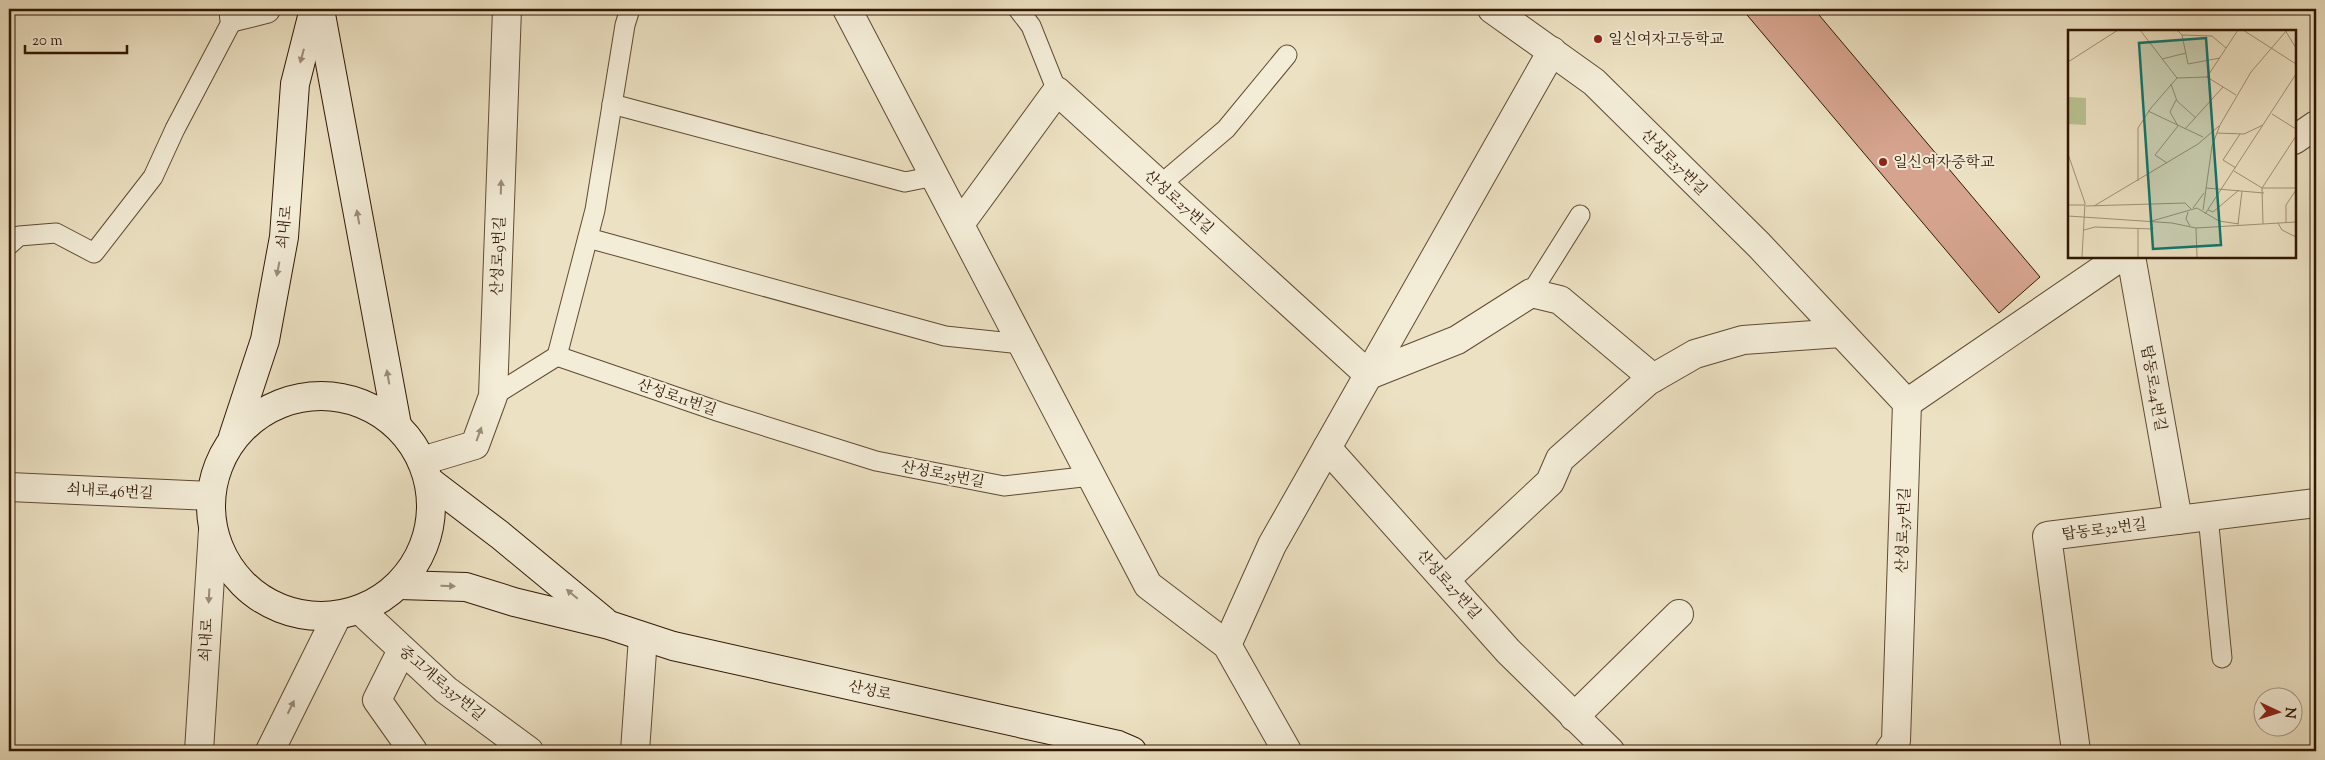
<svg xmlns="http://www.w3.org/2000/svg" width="2325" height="760" font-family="'Sorts Mill Goudy','Noto Serif KR',serif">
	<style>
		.building { fill: #d6a48e; stroke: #311703 }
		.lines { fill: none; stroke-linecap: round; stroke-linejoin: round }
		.lane-casing { stroke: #604a33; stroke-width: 21 }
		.street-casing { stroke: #604a33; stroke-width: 30 }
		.secondary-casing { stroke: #311703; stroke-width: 30 }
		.lane { stroke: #f3ecd7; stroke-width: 19 }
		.street { stroke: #f3ecd7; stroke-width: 28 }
		.secondary { stroke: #f3ecd7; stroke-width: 28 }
		.oneway { fill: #9c8c78 }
		.poi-dot { fill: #8f2418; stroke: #f3ecd7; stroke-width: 2 }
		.labels { text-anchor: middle; stroke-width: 4; stroke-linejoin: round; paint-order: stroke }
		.poi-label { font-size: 15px; fill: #311703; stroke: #f3ecd7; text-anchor: start }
		.street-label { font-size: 15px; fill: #311703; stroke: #f3ecd7 }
		.inset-road { fill: none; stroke: #a19076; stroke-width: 1 }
		.view { fill: #0f766e; fill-opacity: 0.15; stroke: #0f766e; stroke-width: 2.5 }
		.inset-edge { fill: none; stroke: #311703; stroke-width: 2.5 }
	</style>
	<rect width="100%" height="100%" fill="#ece1c2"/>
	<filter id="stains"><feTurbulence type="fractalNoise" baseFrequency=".004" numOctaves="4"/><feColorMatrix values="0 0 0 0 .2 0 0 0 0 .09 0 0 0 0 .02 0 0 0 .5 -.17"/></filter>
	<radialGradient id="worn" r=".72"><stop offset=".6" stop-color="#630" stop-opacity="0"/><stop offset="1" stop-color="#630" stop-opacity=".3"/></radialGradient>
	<!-- building -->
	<path class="building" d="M1742 9H1814L2040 277 1999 313Z"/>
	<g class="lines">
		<!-- lane casing -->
		<g class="lane-casing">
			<g id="lane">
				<path d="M1018 9 1031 26 1057 91"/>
				<path d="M612 104 905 182 935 176"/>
				<path d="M1160 185 1226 129 1287 55"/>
				<path d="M588 238 945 336 1022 344"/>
				<path d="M9 245 19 236 56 233 94 253 153 177 175 129 234 17"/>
				<path d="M1531 293 1580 215"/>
				<path d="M557 356 720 412 876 461 1004 486 1091 476"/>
				<path d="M493 396 557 356 595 210 625 25 630 9"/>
				<path d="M2208 516 2222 658"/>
			</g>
		</g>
		<!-- street casing -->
		<g class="street-casing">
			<g id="street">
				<path d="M234 9V17L266 9"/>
				<path d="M847 9 1148 585 1227 645 1287 751"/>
				<path d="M1492 9 1594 82 1759 245 1907 403 1896 741 1889 751"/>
				<path d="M2294 140 2316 125"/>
				<path d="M960 224 1057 91 1369 375 1457 340 1531 293 1560 300 1653 378"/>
				<path d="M2131 256 2178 520"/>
				<path d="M1907 403 2122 256"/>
				<path d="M1327 448 1508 651 1610 751"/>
				<path d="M422 461 475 445 493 396 507 9"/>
				<path d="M9 487 211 496"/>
				<path d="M1445 580 1550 482 1560 459 1648 381 1695 354 1743 340 1841 333"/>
				<path d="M360 610 446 690 529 751"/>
				<path d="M1227 645 1272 545 1552 51"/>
				<path d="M402 650 377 700 413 751"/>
				<path d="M1574 717 1679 614"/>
				<path d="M199 751 213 530"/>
				<path d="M270 751 337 616"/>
				<path d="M635 751 643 637"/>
				<path d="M2076 751 2047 536 2316 503"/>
			</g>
		</g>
		<!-- secondary casing -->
		<g class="secondary-casing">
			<g id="secondary">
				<path d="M320 9 397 425"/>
				<circle cx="321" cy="506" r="110"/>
				<path d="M233 437 265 340 284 237 295 84 314 9"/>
				<path d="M429 481 500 535 604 621"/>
				<path d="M399 585 466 587 514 602 609 625 673 646 1118 745 1132 751"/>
			</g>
		</g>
		<!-- lane -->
		<use href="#lane" class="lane"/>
		<!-- street -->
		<use href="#street" class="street"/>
		<!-- secondary -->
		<use href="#secondary" class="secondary"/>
	</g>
	<!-- one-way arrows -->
	<defs><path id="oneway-solid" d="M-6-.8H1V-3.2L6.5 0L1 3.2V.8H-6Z" transform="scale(1.25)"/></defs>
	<g class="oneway">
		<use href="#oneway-solid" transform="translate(302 56) rotate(105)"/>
		<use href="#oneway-solid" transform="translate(501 187) rotate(-88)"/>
		<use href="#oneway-solid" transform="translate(358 217) rotate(-100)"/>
		<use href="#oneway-solid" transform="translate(278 269) rotate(101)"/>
		<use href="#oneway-solid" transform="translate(388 377) rotate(-100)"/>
		<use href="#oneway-solid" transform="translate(479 434) rotate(-70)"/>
		<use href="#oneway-solid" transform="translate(448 586) rotate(1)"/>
		<use href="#oneway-solid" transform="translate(572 594) rotate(-140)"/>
		<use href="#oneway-solid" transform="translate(209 596) rotate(93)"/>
		<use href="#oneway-solid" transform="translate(291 707) rotate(-64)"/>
	</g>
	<!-- markers -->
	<g class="poi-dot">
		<circle cx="1598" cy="39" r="5"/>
		<circle cx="1883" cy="162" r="5"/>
	</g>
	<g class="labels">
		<!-- poi labels -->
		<g class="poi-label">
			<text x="1608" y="44">일신여자고등학교</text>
			<text x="1893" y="167">일신여자중학교</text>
		</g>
		<!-- street labels -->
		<g class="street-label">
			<text transform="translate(1674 162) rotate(45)" y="5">산성로37번길</text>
			<text transform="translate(1179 202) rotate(42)" y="5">산성로27번길</text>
			<text transform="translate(284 227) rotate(-84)" y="5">쇠내로</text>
			<text transform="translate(498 256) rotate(-88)" y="5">산성로9번길</text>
			<text transform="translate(2154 388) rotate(80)" y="5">탑동로24번길</text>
			<text transform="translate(677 397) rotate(19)" y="5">산성로11번길</text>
			<text transform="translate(943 474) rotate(11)" y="5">산성로25번길</text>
			<text transform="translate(110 491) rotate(3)" y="5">쇠내로46번길</text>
			<text transform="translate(2104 529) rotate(-7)" y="5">탑동로32번길</text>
			<text transform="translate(1903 530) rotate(-88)" y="5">산성로37번길</text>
			<text transform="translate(1449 584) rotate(48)" y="5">산성로27번길</text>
			<text transform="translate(206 640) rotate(-87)" y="5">쇠내로</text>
			<text transform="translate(442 683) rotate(40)" y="5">중고개로337번길</text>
			<text transform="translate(870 690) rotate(12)" y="5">산성로</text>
		</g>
	</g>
	<!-- overview -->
	<g transform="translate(2068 30)">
		<rect width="228" height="228" fill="#ece1c2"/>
		<path d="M0 67 18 68V95L0 94Z" fill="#b9c292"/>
		<path class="inset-road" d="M72 0 109 48M109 0 114 5 144 6 158 18M175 0 228 34M217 0 228 18M114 5 120 34 152 28M94 29 118 23M0 32 50 0M139 47 170 0M103 54 109 71 128 88M80 81 135 107M204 84 228 99M117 99 155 57M149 103 176 104 195 95M0 124 17 173 14 227M99 133 87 125 110 96 102 82 108 70M168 138 155 130 172 104M166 141 194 158M70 151V98L83 78 109 48 139 47 168 65M138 158 196 163M194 158H228M0 175H17M18 176 117 173 123 179M26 176 130 114 151 96M125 178 136 163M135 180 144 116 152 95 183 42 219 0M140 180 145 182 171 160M120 182 118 189 122 196M137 184 228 44M0 186 104 193 128 198 228 192M84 191 129 178 151 191 171 194M210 193 214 200 228 207M218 193V175L228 160M170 194 174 161M195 194 194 158 228 106M128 198 129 227M16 200 27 197 85 199 83 191M70 227V199"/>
		<path class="view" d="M138 8 153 215 85 219 71 13Z"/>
		<rect width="228" height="228" class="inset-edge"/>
	</g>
	<!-- margin -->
	<rect width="2325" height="760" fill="none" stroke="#ece1c2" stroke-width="30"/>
	<rect x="10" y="10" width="2305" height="740" fill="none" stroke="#311703" stroke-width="2.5"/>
	<rect x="15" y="15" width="2295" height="730" fill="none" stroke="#311703"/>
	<!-- north arrow -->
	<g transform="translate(2278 712) rotate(94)"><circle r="24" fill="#f3ecd7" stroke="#a59782"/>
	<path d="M0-4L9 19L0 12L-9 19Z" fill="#8f2418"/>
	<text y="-8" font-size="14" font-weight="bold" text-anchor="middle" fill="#311703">N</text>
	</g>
	<!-- scale -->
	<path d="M25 45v8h102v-8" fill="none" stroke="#311703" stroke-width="2.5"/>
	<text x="32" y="45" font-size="15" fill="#311703" stroke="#f3ecd7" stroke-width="4" paint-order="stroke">20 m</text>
	<rect width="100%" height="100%" filter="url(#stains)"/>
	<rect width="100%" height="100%" fill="url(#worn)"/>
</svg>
